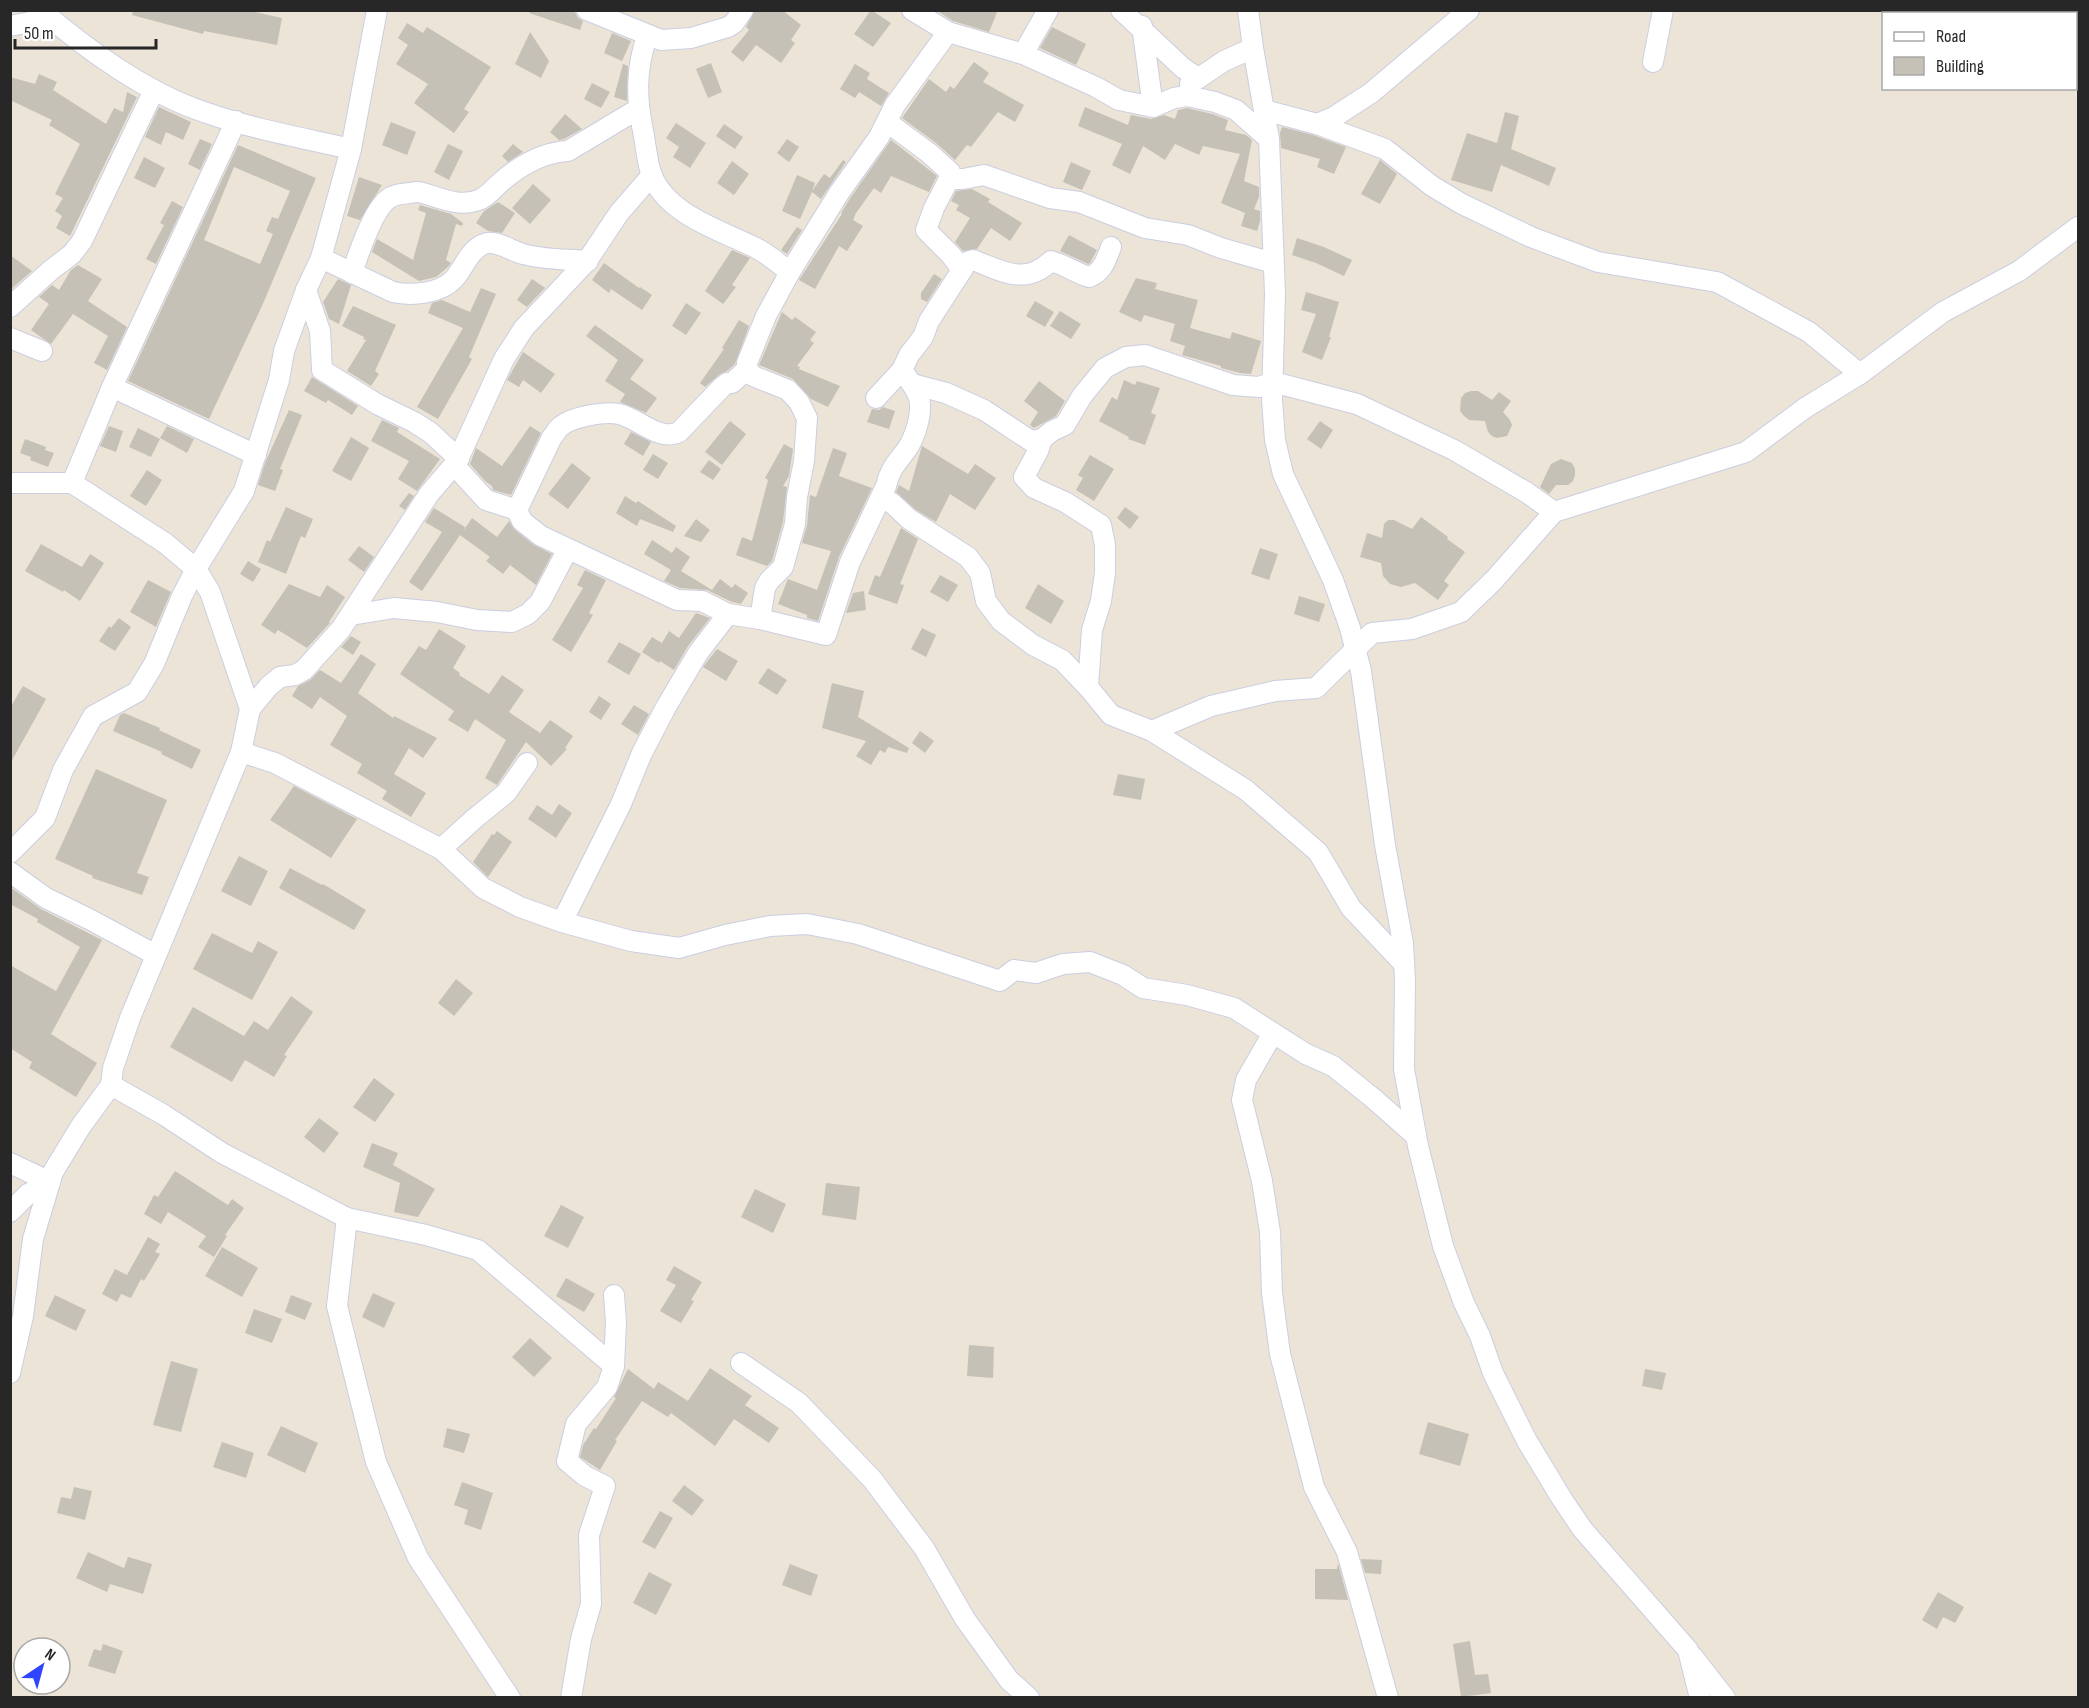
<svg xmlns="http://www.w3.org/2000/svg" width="2089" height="1708" font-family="'Sofia Sans Condensed',sans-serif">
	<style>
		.building { fill: #c6c1b6; fill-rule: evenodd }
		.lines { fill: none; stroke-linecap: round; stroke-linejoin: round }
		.street-casing { stroke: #cbcee2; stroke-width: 22 }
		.street { stroke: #fff; stroke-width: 20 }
	</style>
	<rect width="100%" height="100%" fill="#ece4d6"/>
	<!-- building -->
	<g class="building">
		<path d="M133 10H246L282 18 277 45 204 31 203 34 132 15Z"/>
		<path d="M530 10H574L578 18 583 21 580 30 529 13Z"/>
		<path d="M755 10H782L801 25 791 40 795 43 781 63 756 45 743 62 731 52 749 30 746 27Z"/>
		<path d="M871 10 891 23 873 47 854 34Z"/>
		<path d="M936 10H998L989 32 953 21Z"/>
		<path d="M407 23 423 33 427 27 491 67 464 109 469 112 454 133 414 103 428 84 396 64 408 45 398 38Z"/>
		<path d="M1052 27 1086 44 1076 65 1040 48Z"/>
		<path d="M530 32 549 61 541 78 515 64Z"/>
		<path d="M612 33 631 41 622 61 604 53Z"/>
		<path d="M974 62 989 73 983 82 1024 105 1015 122 998 112 971 147 967 145 955 160 936 143 902 118 929 79 946 92 950 86 954 89Z"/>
		<path d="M711 63 722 92 708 98 696 69Z"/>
		<path d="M623 64 628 66 627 101 614 97Z"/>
		<path d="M855 64 870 73 867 79 889 93 881 106 859 92 855 98 840 89Z"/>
		<path d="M39 74 57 82 53 90 106 124 114 108 123 112 127 92 137 97 70 236 56 228 62 216 55 211 63 198 55 194 80 144 49 125 52 120 10 100V77L35 84Z"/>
		<path d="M592 83 610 92 601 108 584 99Z"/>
		<path d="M159 107 191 122 183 140 166 132 161 145 145 137Z"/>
		<path d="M1085 107 1128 125 1131 115 1151 119 1164 115 1175 119 1178 110 1187 108 1212 114 1228 120 1225 130 1246 135 1252 140 1244 181 1259 187V197L1254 209 1260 211V221L1257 231 1241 226 1245 213 1221 203 1240 154 1203 146 1199 155 1175 144 1165 160 1143 146 1130 174 1112 165 1122 144 1078 126Z"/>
		<path d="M1505 112 1519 116 1511 149 1556 168 1549 186 1501 165 1492 192 1451 180 1467 133 1497 143Z"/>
		<path d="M565 114 582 129 564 139 559 140 550 132Z"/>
		<path d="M391 122 416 132 407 155 382 145Z"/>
		<path d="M676 123 706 143 690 168 673 157 679 147 666 138Z"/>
		<path d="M724 124 743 137 735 149 716 136Z"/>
		<path d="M1282 127 1313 135 1346 147 1334 174 1317 167 1320 159 1281 148 1280 133Z"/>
		<path d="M200 139 212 144 200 170 188 164Z"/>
		<path d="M787 139 799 147 789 162 777 153Z"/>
		<path d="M891 140 937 176 929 192 891 176 881 193 874 188 856 213 853 220 863 226 847 251 839 246 815 289 799 280 842 214 841 213 849 200Z"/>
		<path d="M448 144 463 151 449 180 434 172Z"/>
		<path d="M513 144 523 152 508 162 502 156Z"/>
		<path d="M238 145 316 178 262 306 209 419 128 381ZM234 167 290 191 278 219 272 217 266 231 273 234 260 264 204 240Z"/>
		<path d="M144 157 165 168 155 188 134 178Z"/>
		<path d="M843 160 846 162 821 199 812 192 800 219 782 211 797 175 815 183 812 191 824 174 830 178Z"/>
		<path d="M1380 160 1397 174 1380 204 1361 194Z"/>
		<path d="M732 161 749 174 734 195 717 183Z"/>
		<path d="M1071 162 1091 171 1082 190 1063 182Z"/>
		<path d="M359 177 382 185 360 220 347 216Z"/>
		<path d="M533 184 551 200 530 224 512 208Z"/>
		<path d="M972 189 990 199 988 202 1022 223 1010 241 991 228 977 249 963 251 955 242 970 218 956 210 959 205 951 201 956 191Z"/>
		<path d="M172 201 183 207 156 264 146 259 164 225 160 223Z"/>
		<path d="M498 202 515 213 502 233 488 231 476 223 484 211Z"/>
		<path d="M420 205 451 214 463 223 462 226 456 224 446 260 451 263 448 267 436 277 419 281 372 252 377 239 413 260 426 213 418 210Z"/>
		<path d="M797 227 802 230 787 254 781 250Z"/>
		<path d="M1069 235 1097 250 1090 263 1088 264 1060 251Z"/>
		<path d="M1297 238 1324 247 1352 260 1344 276 1316 263 1292 255Z"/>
		<path d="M732 250 750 258 732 285 736 287 723 304 705 291Z"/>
		<path d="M10 255 32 271 10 290Z"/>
		<path d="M604 263 639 288 640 287 652 295 642 310 611 289 609 293 592 280Z"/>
		<path d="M78 265 102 279 88 301 127 327 107 370 94 363 108 336 73 314 51 344 31 330 49 304 39 297 52 285 59 290 71 270Z"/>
		<path d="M934 274 942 279 927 302 921 299V293Z"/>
		<path d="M1136 278 1157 283 1155 289 1198 300 1190 328 1230 339 1232 332 1261 341 1251 374 1240 373 1221 368V366L1182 355 1185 346 1170 341 1175 324 1144 315 1141 322 1119 312Z"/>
		<path d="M338 279 351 285 339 324 329 319 323 302Z"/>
		<path d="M532 279 545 288 527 307 517 300Z"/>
		<path d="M481 288 496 294 469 357 472 359 438 419 417 407 463 328 428 313 432 303 442 300 470 312Z"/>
		<path d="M1306 292 1339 302 1329 337H1331L1322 360 1302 352 1316 314 1301 310Z"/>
		<path d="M1035 301 1054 312 1045 327 1026 316Z"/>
		<path d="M686 303 701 313 686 335 672 326Z"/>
		<path d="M353 306 396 325 375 371 379 374 371 386 347 371 366 340 363 339 364 337 342 326Z"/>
		<path d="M1060 311 1081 324 1071 339 1050 326Z"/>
		<path d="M782 312 792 320 795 317 816 332 810 340 814 343 797 366 800 367 799 369 840 386 828 407 811 399 793 379 759 365Z"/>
		<path d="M739 320 749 326 735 364 727 371 720 374 705 387 700 383 724 349 722 348Z"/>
		<path d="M595 325 644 360 630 379 657 398 646 413 620 402 625 394 605 381 618 360 586 336Z"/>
		<path d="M523 352 555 374 541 393 523 380 519 387 507 380Z"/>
		<path d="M312 377 358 406 352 415 328 400 326 403 304 391Z"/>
		<path d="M1124 380 1135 385 1137 381 1160 388 1151 413 1156 415 1145 445 1128 439 1129 437 1099 421 1112 397 1117 400Z"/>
		<path d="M1039 381 1065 401 1056 416 1034 428 1030 425 1038 412 1024 401Z"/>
		<path d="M1471 391H1478L1492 400 1499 392 1511 401 1503 412 1510 420 1512 425 1507 436 1497 438 1492 436 1488 432 1485 421 1469 420 1464 416 1460 411 1461 398 1465 393Z"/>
		<path d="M883 407 895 411 889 429 867 422 872 409 879 410Z"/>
		<path d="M289 410 302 415 280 469 283 470 275 491 258 485 265 463Z"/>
		<path d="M382 420 399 428 397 432 440 459 417 491 398 479 409 461 371 441Z"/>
		<path d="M730 421 746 434 722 465 705 452Z"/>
		<path d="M1320 421 1333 430 1321 449 1307 439Z"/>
		<path d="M109 426 123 431 116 452 100 446Z"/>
		<path d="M167 426 194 439 187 453 160 438Z"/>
		<path d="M530 426 541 433 511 495 493 490 492 486 485 481 470 464 476 448 502 466Z"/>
		<path d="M138 428 160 439 151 457 129 447Z"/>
		<path d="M631 432 651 442 643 456 624 444Z"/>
		<path d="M351 437 369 448 351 481 332 471Z"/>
		<path d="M25 439 46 447 45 450 54 453 48 467 30 460 31 457 20 453Z"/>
		<path d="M784 444 793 449 789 476 783 486 787 487 783 522 772 561 767 566 736 555 742 537 752 541 768 480 765 478Z"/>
		<path d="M922 446 968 474 975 464 996 478 975 510 950 494 936 522 916 510 896 492 899 485 909 491Z"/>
		<path d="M833 448 847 453 839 476 872 488 839 557 818 621 807 618V615L778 604 788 579 817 590 831 551 802 543 807 525 810 495 816 497Z"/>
		<path d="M653 454 668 463 658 479 643 470Z"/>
		<path d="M1090 455 1114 469 1094 501 1076 490 1083 478 1078 475Z"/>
		<path d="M1561 459 1572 463 1575 469V475L1573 481 1568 485H1556L1549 494 1540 487 1551 464Z"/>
		<path d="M709 460 721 469 713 480 700 472Z"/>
		<path d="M572 463 591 478 568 509 548 494Z"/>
		<path d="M147 470 162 480 146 506 130 496Z"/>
		<path d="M409 493 414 496 405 510 399 506Z"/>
		<path d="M625 496 636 503 638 501 676 526 673 532 640 519 637 526 616 513Z"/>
		<path d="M286 507 313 519 305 538 301 536 286 574 258 562 267 540 270 542Z"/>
		<path d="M1125 507 1139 517 1130 529 1117 518Z"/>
		<path d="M434 508 465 527 463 531 472 518 497 537 509 521 515 530 534 545 552 554 536 585 510 565 503 574 486 561 490 557 460 535 422 591 409 582 442 532 425 522Z"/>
		<path d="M1421 517 1448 537 1447 539 1465 552 1444 581 1449 585 1438 600 1415 583 1401 587 1390 584 1383 576 1381 563 1360 557 1367 533 1382 538 1384 524 1388 520H1394L1412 529Z"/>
		<path d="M696 519 710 530 701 542 684 536Z"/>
		<path d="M901 528 918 539 900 584 904 585 897 604 868 594 875 575 880 577Z"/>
		<path d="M652 540 672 553 676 547 690 557 681 571 712 590 720 579 732 588 735 584 748 593 741 604 732 602 707 590 680 588 664 581 671 570 644 554Z"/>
		<path d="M41 544 82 567 90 554 104 563 80 601 64 590 63 592 25 571Z"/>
		<path d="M359 546 374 557 364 572 348 560Z"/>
		<path d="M1260 548 1278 554 1269 580 1251 574Z"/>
		<path d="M248 561 261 569 253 582 240 574Z"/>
		<path d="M585 570 606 580 589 613 593 615 571 652 552 640 583 588 577 585Z"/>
		<path d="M940 575 958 585 948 602 930 592Z"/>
		<path d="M148 580 171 592 156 627 130 612Z"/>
		<path d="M289 584 320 597 327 585 345 597 329 622 330 623 307 648 278 630 275 634 261 625Z"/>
		<path d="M1038 584 1064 601 1051 624 1025 608Z"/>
		<path d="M864 591 866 610 846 613 853 593Z"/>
		<path d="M1299 596 1325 604 1319 622 1294 614Z"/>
		<path d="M696 613 710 618 688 646 674 670 660 661 659 663 642 652 652 637 662 643 669 631 679 638Z"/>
		<path d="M119 618 131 627 115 651 99 641 109 626 111 628Z"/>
		<path d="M922 628 936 635 926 657 911 649Z"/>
		<path d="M439 629 466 646 453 668 460 673 459 675 489 694 502 675 524 690 509 712 540 733 550 720 573 736 565 748 567 749 551 766 526 742 497 785 485 778 506 740 475 719 468 732 448 720 454 711 400 674 419 646 426 650Z"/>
		<path d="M351 636 361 642 353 655 341 647Z"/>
		<path d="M619 642 641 654 629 675 607 662Z"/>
		<path d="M717 649 738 661 726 681 703 667Z"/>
		<path d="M361 654 376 664 358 693 393 718 394 716 437 738 423 758 409 748 394 774 426 793 411 817 382 799 387 791 357 773 362 764 330 745 347 716 320 697 312 709 292 696 298 686 310 680 320 670 341 683Z"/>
		<path d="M768 668 787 680 777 695 758 683Z"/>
		<path d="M832 683 864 691 858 717 909 748 907 753 888 747 885 753 880 750 871 765 856 756 866 741 822 728Z"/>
		<path d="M23 686 46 699 10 764V708Z"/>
		<path d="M599 696 611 704 601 720 589 712Z"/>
		<path d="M634 705 649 714 638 735 621 724Z"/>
		<path d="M124 713 160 728 159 730 201 750 192 769 161 754 162 752 113 731 120 715Z"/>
		<path d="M920 731 934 741 925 753 912 743Z"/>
		<path d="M96 769 167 800 137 873 149 877 142 895 92 878 93 876 55 859Z"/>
		<path d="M1118 774 1145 779 1141 800 1113 795Z"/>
		<path d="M294 786 357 819 331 858 270 820Z"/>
		<path d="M559 804 572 813 556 838 528 819 537 805 552 815Z"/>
		<path d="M497 831 512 842 488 877 473 862 492 834 494 835Z"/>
		<path d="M239 856 268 871 251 906 221 891Z"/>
		<path d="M290 868 322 885 323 884 366 910 354 930 279 888Z"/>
		<path d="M10 887 41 909 102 940 51 1034 97 1063 76 1097 29 1068 32 1062 10 1048V965L56 991 80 947 37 922 38 919 10 904Z"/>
		<path d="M212 933 252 953 258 941 278 952 252 1000 193 969Z"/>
		<path d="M456 979 473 993 454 1016 438 1003Z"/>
		<path d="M291 996 313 1012 284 1055 287 1056 274 1077 245 1060 232 1082 170 1047 193 1007 244 1036 254 1021 268 1030Z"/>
		<path d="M374 1078 395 1094 375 1122 353 1107Z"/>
		<path d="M319 1118 339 1133 324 1153 304 1137Z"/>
		<path d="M372 1143 398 1153 393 1165 435 1189 418 1217 394 1212 400 1183 363 1167Z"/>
		<path d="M175 1171 228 1205 232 1199 244 1208 225 1235 227 1236 214 1257 198 1247 206 1236 168 1212 161 1224 144 1214 154 1195 158 1197Z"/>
		<path d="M826 1183 860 1187 856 1220 822 1215Z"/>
		<path d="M755 1189 786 1204 773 1233 741 1217Z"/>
		<path d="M561 1205 584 1217 568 1248 544 1236Z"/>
		<path d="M148 1237 160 1244 155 1252 160 1254 144 1281 141 1279 131 1298 121 1294 117 1302 102 1294 115 1269 127 1275Z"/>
		<path d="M222 1247 258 1268 242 1297 205 1276Z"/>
		<path d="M674 1266 702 1282 691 1300 694 1301 681 1323 660 1311 676 1285 666 1280Z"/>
		<path d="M566 1278 595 1294 584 1312 556 1296Z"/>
		<path d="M373 1293 395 1303 384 1328 362 1317Z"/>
		<path d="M55 1295 86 1310 76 1331 45 1316Z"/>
		<path d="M291 1295 312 1303 305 1320 285 1312Z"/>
		<path d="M254 1309 282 1319 272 1343 245 1333Z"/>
		<path d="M530 1338 552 1358 534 1377 512 1357Z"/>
		<path d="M969 1345 994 1347 993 1378 967 1376Z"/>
		<path d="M171 1361 198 1369 181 1432 153 1425Z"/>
		<path d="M710 1368 752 1396 745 1405 779 1428 769 1443 734 1419 715 1446 671 1413 668 1417 642 1401 615 1440 617 1441 600 1470 580 1457 583 1445 594 1428 596 1429 616 1398 614 1397 628 1369 654 1389 658 1382 688 1401Z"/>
		<path d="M1645 1369 1666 1373 1662 1390 1642 1386Z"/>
		<path d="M1428 1422 1469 1434 1460 1466 1419 1454Z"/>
		<path d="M281 1426 318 1443 305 1473 267 1455Z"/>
		<path d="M447 1428 470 1434 464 1453 443 1447Z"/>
		<path d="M222 1442 254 1453 246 1478 213 1467Z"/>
		<path d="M462 1482 493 1493 481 1530 464 1524 468 1510 454 1505Z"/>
		<path d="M684 1485 704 1500 692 1516 672 1501Z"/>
		<path d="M74 1487 92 1491 85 1520 57 1513 61 1497 71 1499Z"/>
		<path d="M660 1511 673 1518 655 1549 642 1542Z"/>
		<path d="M88 1552 124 1568 128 1557 152 1564 143 1594 110 1584 107 1592 76 1578Z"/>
		<path d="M1361 1559 1382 1560 1381 1574 1365 1573Z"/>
		<path d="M1338 1563 1348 1600 1315 1599V1569H1337Z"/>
		<path d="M790 1564 818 1575 811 1596 782 1585Z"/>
		<path d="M649 1572 672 1584 656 1615 633 1603Z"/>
		<path d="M1938 1592 1964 1607 1955 1623 1943 1617 1937 1629 1922 1620Z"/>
		<path d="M1470 1641 1475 1675 1488 1674 1491 1693 1461 1697 1453 1644Z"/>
		<path d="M103 1644 123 1651 115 1674 88 1666 94 1649 101 1651Z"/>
	</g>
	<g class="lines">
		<!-- street casing -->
		<g class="street-casing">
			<g id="street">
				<path d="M41 10C87 50 147 93 204 112 252 129 303 138 351 149"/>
				<path d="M587 10 661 40 691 38 728 27 734 23 743 10"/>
				<path d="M912 10 948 32 1023 54 1096 87 1119 100 1153 107 1174 98 1187 96 1215 102 1236 110 1269 139"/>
				<path d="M1121 10 1183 68 1198 78"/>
				<path d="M1248 10 1253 48 1269 139 1275 294 1272 400 1275 440 1283 474 1333 580 1350 628 1361 671 1385 845 1403 943 1405 980 1404 1069 1418 1146 1443 1246 1464 1303 1480 1336 1493 1373 1527 1441 1562 1499 1583 1530 1688 1650 1700 1698"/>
				<path d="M10 26 50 18"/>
				<path d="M1142 26 1153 107"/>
				<path d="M1023 54 1048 10"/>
				<path d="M1653 62 1663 10"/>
				<path d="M1190 84 1224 61 1253 48"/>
				<path d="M1264 110 1317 124 1385 149 1432 186 1462 204 1531 237 1598 262 1717 282 1809 332 1860 374"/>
				<path d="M1317 124 1334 117 1371 93 1469 10"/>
				<path d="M652 175 619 213 587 261 524 328 504 359 455 466 486 500 517 510 522 521 541 536 677 600 702 601 728 614 760 619 826 635 850 562 886 486C890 468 897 463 907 449 915 437 923 413 919 398 916 388 908 379 902 370"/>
				<path d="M949 179H963L984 175 1050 198 1079 202 1145 228 1188 235 1221 248 1273 263"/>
				<path d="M321 258 393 292C411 296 440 294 454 279 464 268 469 250 484 244 496 239 511 251 523 254 544 260 567 259 588 261"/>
				<path d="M962 270 967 262 973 260C1002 271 1025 286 1051 261 1065 265 1076 273 1089 277 1103 272 1106 260 1111 247"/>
				<path d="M790 272 839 193 879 137 895 105 948 32"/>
				<path d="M352 273C358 255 373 210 388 199 394 194 402 194 410 193 415 192 418 191 423 193 443 199 461 208 481 199 489 195 495 187 502 181 521 165 544 152 568 151L638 109"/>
				<path d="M10 307 51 270 72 254 82 241 154 90"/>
				<path d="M10 338 42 351"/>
				<path d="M747 369 753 376 788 390 799 402 807 418 804 461 797 497 795 524 783 567 769 581 765 588 760 619"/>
				<path d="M912 384 946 393 984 410 1031 441 1042 439 1052 431 1065 425 1082 396 1105 368 1126 357 1145 355 1233 385 1259 387 1273 382 1357 404 1454 450 1526 492 1554 512"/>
				<path d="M112 387 256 455"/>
				<path d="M876 398 902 370 909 355 923 337 929 321 962 270 951 255 926 230 934 208 949 179 950 172 929 153 887 122"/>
				<path d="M1042 439 1038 451 1024 477 1034 488 1065 502 1101 525 1105 545V573L1101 601 1092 630 1088 687"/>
				<path d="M10 483H72L165 543 196 569 182 596 154 664 137 692 93 716 63 770 45 818 10 853"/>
				<path d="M72 483 112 387 236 121"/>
				<path d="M882 497 893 504 909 519 968 557 980 573 986 601 1001 621 1033 645 1062 660 1088 687 1111 715 1152 731 1246 790 1318 852 1351 908 1404 964"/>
				<path d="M517 510 552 437C555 434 557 429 561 426 572 417 604 411 619 414 638 418 659 442 679 432L722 387 727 383H732L747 369V363L766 316 790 272C779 264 768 254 756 248 721 230 669 216 652 176 647 163 646 145 643 131 636 97 636 69 647 36"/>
				<path d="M351 615 394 608 437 612 477 620 512 622 528 614 540 602 568 549"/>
				<path d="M250 709 269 686 280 677 295 675 304 670 341 629 429 494 459 459 431 433 414 422 377 404 322 370 320 331 306 290"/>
				<path d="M1152 731 1211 706 1275 691 1316 688 1372 633 1412 629 1461 612 1494 580 1554 512 1746 452 1805 408 1860 374 1943 312 2019 271 2078 227"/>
				<path d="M241 752 275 763 441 849 474 819 506 793 527 763"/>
				<path d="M441 849 483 888 520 907 562 922 631 941 679 948 725 935 770 926 807 924 858 934 1000 981 1014 970 1036 973 1063 964 1090 962 1123 975 1143 988 1187 995 1234 1008 1306 1054 1333 1066 1374 1099 1416 1136"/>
				<path d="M10 872 46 898 89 919 156 955"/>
				<path d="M562 922 621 804 642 753 666 707 698 653 728 614"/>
				<path d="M1273 1033 1246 1080 1242 1100 1262 1181 1270 1232 1272 1293 1280 1354 1314 1487 1347 1552 1388 1698"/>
				<path d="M111 1085 164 1115 222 1153 347 1218 337 1306 376 1462 418 1558 510 1698"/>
				<path d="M10 1163 50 1182"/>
				<path d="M10 1212 28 1194 50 1182"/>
				<path d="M347 1218 426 1235 478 1250 614 1366"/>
				<path d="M741 1363 799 1403 872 1479 924 1548 965 1619 1009 1680 1029 1698"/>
				<path d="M10 1373 23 1316 33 1239 53 1172 81 1126 111 1085 113 1068 130 1018 241 752 250 709 210 592 196 569 244 491 279 380 284 351 306 290 321 258 351 149 377 10"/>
				<path d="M1693 1657 1725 1698"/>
				<path d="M571 1698 581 1639 591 1604 589 1535 605 1486 585 1476 567 1461 576 1424 607 1387 614 1366 616 1322 614 1295"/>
			</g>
		</g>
		<!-- street -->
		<use href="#street" class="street"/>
	</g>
	<!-- border -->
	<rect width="2089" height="1708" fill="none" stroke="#272727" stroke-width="24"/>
	<!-- legend -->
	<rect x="1882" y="12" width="195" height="78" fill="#ffffff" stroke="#a9a9a9" stroke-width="1.5"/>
	<rect x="1894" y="32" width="30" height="9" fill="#ffffff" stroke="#a9a9a9" stroke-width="1.5"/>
	<text x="1936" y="42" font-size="18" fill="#272727">Road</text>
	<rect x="1894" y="57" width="30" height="18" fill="#c6c1b6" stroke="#a9a9a9" stroke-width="1.5"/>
	<text x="1936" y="72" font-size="18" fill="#272727">Building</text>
	<!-- north arrow -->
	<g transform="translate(42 1666) rotate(36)"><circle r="28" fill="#ffffff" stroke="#a9a9a9" stroke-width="1.5"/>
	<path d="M0-4.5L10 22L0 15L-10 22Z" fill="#3045ff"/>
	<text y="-9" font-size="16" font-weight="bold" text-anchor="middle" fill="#272727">N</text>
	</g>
	<!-- scale -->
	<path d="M15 39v9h141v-9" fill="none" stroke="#272727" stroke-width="3"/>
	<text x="24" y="39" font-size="18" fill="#272727" stroke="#ffffff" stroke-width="4.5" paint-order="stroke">50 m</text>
</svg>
